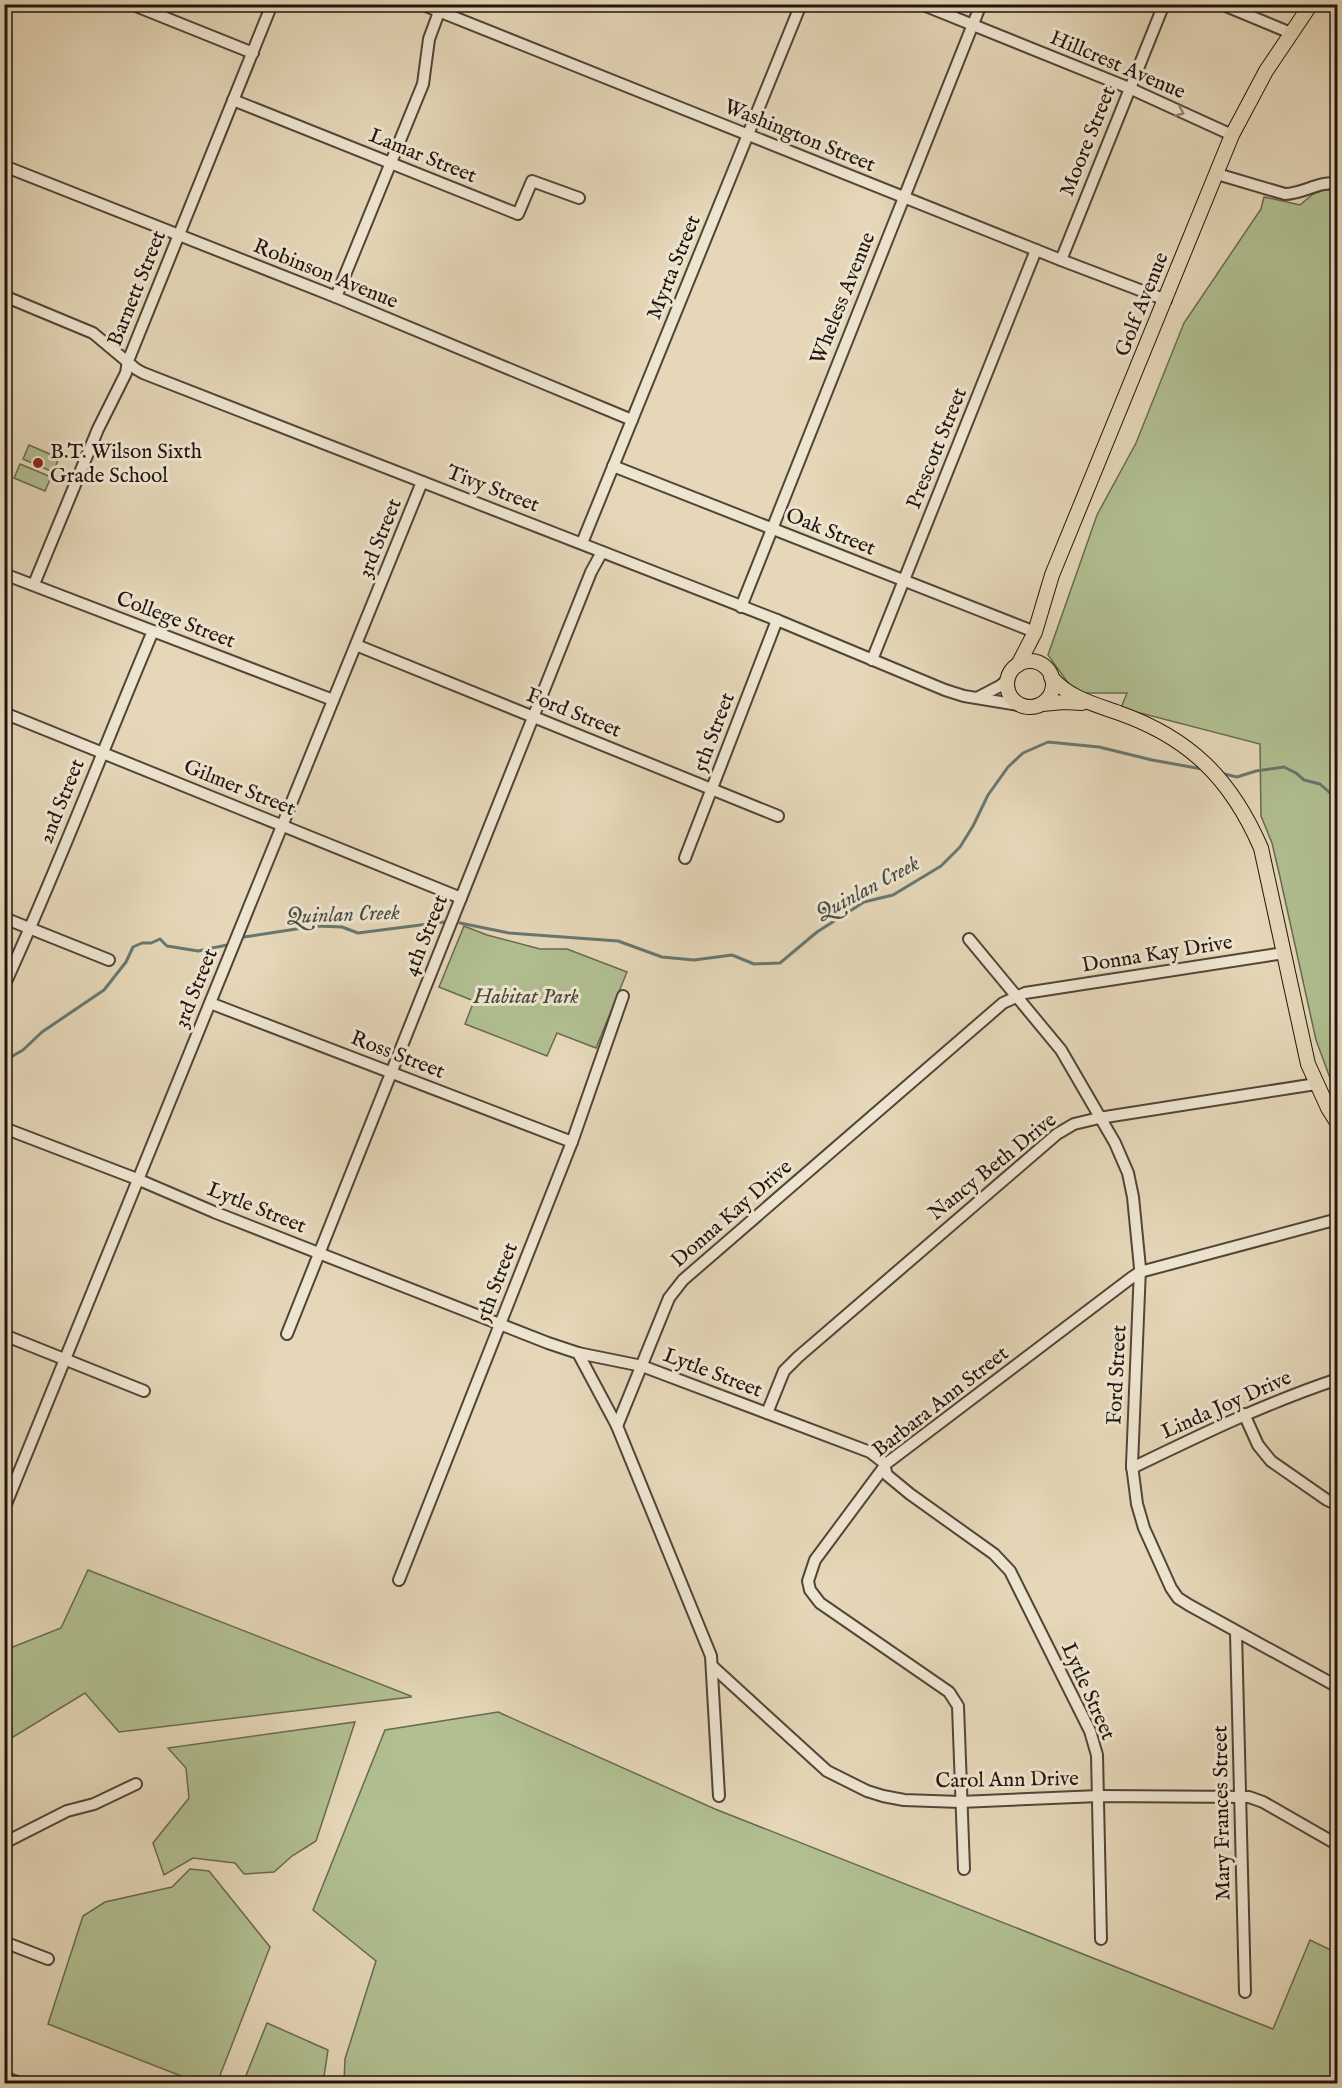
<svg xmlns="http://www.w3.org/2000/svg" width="1342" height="2088" font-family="'IM FELL English',serif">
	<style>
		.green { fill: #b1bf91; stroke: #696a50; stroke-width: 1.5 }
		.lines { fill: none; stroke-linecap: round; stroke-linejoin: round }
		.stream { stroke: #677770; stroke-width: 3 }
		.minor-casing { stroke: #524538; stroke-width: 14 }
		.major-casing { stroke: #21140e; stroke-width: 16 }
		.minor { stroke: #eee5d1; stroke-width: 10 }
		.major { stroke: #e5d7b8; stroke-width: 14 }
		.oneway { stroke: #928779 }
		.poi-dot { fill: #8f2418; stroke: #eee5d1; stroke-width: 2 }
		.labels { text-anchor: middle; stroke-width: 6; stroke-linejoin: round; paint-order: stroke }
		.street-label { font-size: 21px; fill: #21140e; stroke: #eee5d1 }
		.poi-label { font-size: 21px; fill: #21140e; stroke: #eee5d1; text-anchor: start }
		.park-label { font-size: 21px; font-style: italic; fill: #4c4735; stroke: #eee5d1 }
		.water-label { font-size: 22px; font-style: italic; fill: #4a4e47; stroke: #eee5d1 }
	</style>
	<rect width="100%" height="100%" fill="#e5d7b8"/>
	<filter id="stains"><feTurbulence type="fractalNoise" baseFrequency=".00333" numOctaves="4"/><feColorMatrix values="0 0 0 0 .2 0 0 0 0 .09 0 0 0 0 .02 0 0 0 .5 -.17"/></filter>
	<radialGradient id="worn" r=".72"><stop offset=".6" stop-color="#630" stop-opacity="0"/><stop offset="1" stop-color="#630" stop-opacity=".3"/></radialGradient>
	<!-- green -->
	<g class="green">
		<path d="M1324 190H1337V1097L1316 1040 1280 877 1272 843 1261 816 1260 744 1121 708 1127 693H1085L1071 687 1048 655 1097 515 1136 443 1184 323 1261 209 1264 197 1300 205 1313 194Z"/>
		<path d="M29 445 59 458 53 472 23 459Z"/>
		<path d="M20 464 51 477 45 491 14 478Z"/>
		<path d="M464 926 487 935 540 949H567L627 972 596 1048 557 1033 547 1056 465 1024 474 1001 439 987Z"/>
		<path d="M88 1570 411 1696V1697L119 1732 85 1693 5 1742V1650L61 1628Z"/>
		<path d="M498 1712 715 1809 1273 2029 1310 1940 1337 1953V2083H344L345 2059 376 1961 313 1910 385 1730Z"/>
		<path d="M355 1722 316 1841 292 1856 274 1872 244 1874 235 1863 193 1858 164 1875 153 1843 189 1798 186 1768 168 1748Z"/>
		<path d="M190 1869 209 1871 270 1947 217 2083H199L48 2024 83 1916 105 1902 172 1887Z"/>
		<path d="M267 2023 328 2050 323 2083H243Z"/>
	</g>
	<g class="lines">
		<!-- stream -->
		<g class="stream">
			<path d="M1220 773 1237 777 1256 771 1284 767 1296 773 1304 780 1320 784 1338 800"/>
			<path d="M460 923 509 933 618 941 662 957 694 960 732 955 754 964 780 963 817 932 864 902 893 895 941 866 960 847 973 826 988 795 1008 767 1023 753 1048 742 1099 747 1152 760 1202 769"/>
			<path d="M244 937 316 926 342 927 358 933 444 922"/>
			<path d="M4 1061 23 1050 42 1032 104 990 126 962 133 947 142 943H151L160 939 167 946 198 951 227 945"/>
		</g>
		<!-- minor casing -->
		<g class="minor-casing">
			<g id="minor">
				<path d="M131 4 253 53"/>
				<path d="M421 4 1061 260 1166 300"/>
				<path d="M921 4 1129 88 1232 135"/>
				<path d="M1221 4 1291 33"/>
				<path d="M233 100 518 214 532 181 579 198"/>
				<path d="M4 166 336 297 632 420"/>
				<path d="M1217 174 1285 194C1303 194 1320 180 1338 184"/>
				<path d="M1061 260 1164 4"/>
				<path d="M4 296 93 333 136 369 143 373 777 620 945 690 964 696 1019 705"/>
				<path d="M336 297 423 84 429 39 439 12 444 4"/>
				<path d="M613 466 1035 632"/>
				<path d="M582 543 801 4"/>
				<path d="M4 574 333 700"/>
				<path d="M34 584 98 429 126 373 128 361 272 4"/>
				<path d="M741 607 981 4"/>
				<path d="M356 645 778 816"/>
				<path d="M872 660 1036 250"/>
				<path d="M977 698 1000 686 1007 680"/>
				<path d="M4 713 461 898"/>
				<path d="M685 858 777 620"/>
				<path d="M4 918 109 960"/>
				<path d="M969 939 1061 1050 1115 1143 1128 1173 1133 1197 1140 1268 1132 1465 1137 1504 1144 1528 1171 1588 1178 1598 1189 1605 1338 1687"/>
				<path d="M4 986C58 869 103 749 153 631"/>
				<path d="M210 1003 572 1142"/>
				<path d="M4 1128 137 1179 214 1212 548 1343 578 1353 642 1366 870 1452 883 1462 887 1475 910 1494 994 1554 1010 1571 1090 1731 1097 1755 1101 1939"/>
				<path d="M287 1334 591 572 602 552"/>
				<path d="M4 1335 144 1391"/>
				<path d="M578 1353 617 1426"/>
				<path d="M767 1413 784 1371 798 1357 1057 1134 1074 1124 1099 1118 1316 1084"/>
				<path d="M1244 1414 1258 1445 1271 1461 1327 1500 1338 1505"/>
				<path d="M1132 1468C1200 1435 1266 1403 1338 1379"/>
				<path d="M4 1509 422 482"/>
				<path d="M399 1580 572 1142 623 996"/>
				<path d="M1236 1632 1245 1992"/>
				<path d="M712 1666 827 1771 867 1791 883 1796 904 1800 960 1802 1099 1796 1249 1797 1263 1802 1338 1845"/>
				<path d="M719 1796 711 1656 617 1426 669 1298 683 1280 1003 1003 1025 993 1284 953"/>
				<path d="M4 1843 67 1811 94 1804 136 1784"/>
				<path d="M964 1869 958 1706 949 1692 820 1603 810 1590 808 1581 815 1560 887 1463 1131 1278 1140 1272 1338 1219"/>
				<path d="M4 1942 48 1959"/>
				<path d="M4 2077 22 2084"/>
			</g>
		</g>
		<!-- major casing -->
		<g class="major-casing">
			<g id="major">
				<circle cx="1030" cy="684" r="23"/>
				<path d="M1018 665 1035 632 1052 575 1232 135 1266 71 1311 4"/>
				<path d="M1051 677C1069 698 1094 704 1119 713 1190 738 1231 779 1261 848L1308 1064 1328 1108 1338 1124"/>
				<path d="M1042 704 1064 702 1082 703"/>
			</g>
		</g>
		<!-- minor -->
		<use href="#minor" class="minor"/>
		<!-- major -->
		<use href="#major" class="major"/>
	</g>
	<!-- one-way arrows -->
	<defs><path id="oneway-chevron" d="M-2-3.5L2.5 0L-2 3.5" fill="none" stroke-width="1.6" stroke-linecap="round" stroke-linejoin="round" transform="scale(1.5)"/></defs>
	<use class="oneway" href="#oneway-chevron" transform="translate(1180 112) rotate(24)"/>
	<!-- markers -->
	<circle class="poi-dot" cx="38" cy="463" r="6"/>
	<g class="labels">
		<!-- street labels -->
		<g class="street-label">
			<text transform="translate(1118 64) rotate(23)" y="7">Hillcrest Avenue</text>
			<text transform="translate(800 135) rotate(22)" y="7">Washington Street</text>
			<text transform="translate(1087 141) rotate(-68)" y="7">Moore Street</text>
			<text transform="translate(423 155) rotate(22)" y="7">Lamar Street</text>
			<text transform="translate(673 267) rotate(-68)" y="7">Myrta Street</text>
			<text transform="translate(326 273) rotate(22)" y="7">Robinson Avenue</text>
			<text transform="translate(136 288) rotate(-68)" y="7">Barnett Street</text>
			<text transform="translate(842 298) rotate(-68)" y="7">Wheless Avenue</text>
			<text transform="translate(1141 304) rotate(-68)" y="7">Golf Avenue</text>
			<text transform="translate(936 448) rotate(-68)" y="7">Prescott Street</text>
			<text transform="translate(493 488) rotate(21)" y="7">Tivy Street</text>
			<text transform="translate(831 531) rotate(22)" y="7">Oak Street</text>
			<text transform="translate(379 538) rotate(-68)" y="7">3rd Street</text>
			<text transform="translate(176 619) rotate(21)" y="7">College Street</text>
			<text transform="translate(574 712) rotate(22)" y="7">Ford Street</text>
			<text transform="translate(713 732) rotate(-69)" y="7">5th Street</text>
			<text transform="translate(240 787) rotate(22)" y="7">Gilmer Street</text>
			<text transform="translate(61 801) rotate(-68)" y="7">2nd Street</text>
			<text transform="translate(425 935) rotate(-68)" y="7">4th Street</text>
			<text transform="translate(1157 953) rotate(-9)" y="7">Donna Kay Drive</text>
			<text transform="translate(195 988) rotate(-68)" y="7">3rd Street</text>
			<text transform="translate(398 1054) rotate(21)" y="7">Ross Street</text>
			<text transform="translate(992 1166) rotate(-39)" y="7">Nancy Beth Drive</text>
			<text transform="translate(257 1207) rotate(22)" y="7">Lytle Street</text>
			<text transform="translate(731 1213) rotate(-41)" y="7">Donna Kay Drive</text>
			<text transform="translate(496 1282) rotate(-69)" y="7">5th Street</text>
			<text transform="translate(713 1372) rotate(21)" y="7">Lytle Street</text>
			<text transform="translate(1116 1375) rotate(-87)" y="7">Ford Street</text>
			<text transform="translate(940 1401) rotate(-38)" y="7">Barbara Ann Street</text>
			<text transform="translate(1226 1404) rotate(-24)" y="7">Linda Joy Drive</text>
			<text transform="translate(1089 1691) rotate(66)" y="7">Lytle Street</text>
			<text transform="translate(1007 1779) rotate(-1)" y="7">Carol Ann Drive</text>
			<text transform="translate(1221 1813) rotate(-91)" y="7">Mary Frances Street</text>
		</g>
		<!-- poi labels -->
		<g class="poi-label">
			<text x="50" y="458">B.T. Wilson Sixth<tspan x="50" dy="24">Grade School</tspan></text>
		</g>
		<!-- park labels -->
		<g class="park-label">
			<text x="526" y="1003">Habitat Park</text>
		</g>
		<!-- water labels -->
		<g class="water-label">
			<text transform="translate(867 887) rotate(-28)" y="8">Quinlan Creek</text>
			<text transform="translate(343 913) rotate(-2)" y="8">Quinlan Creek</text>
		</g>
	</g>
	<!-- margin -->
	<rect width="1342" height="2088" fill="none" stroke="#e5d7b8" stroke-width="24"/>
	<rect x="6" y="6" width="1330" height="2076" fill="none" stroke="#21140e" stroke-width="3"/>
	<rect x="12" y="12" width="1318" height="2064" fill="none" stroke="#21140e" stroke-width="1.5"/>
	<rect width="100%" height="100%" filter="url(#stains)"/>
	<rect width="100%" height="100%" fill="url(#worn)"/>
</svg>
